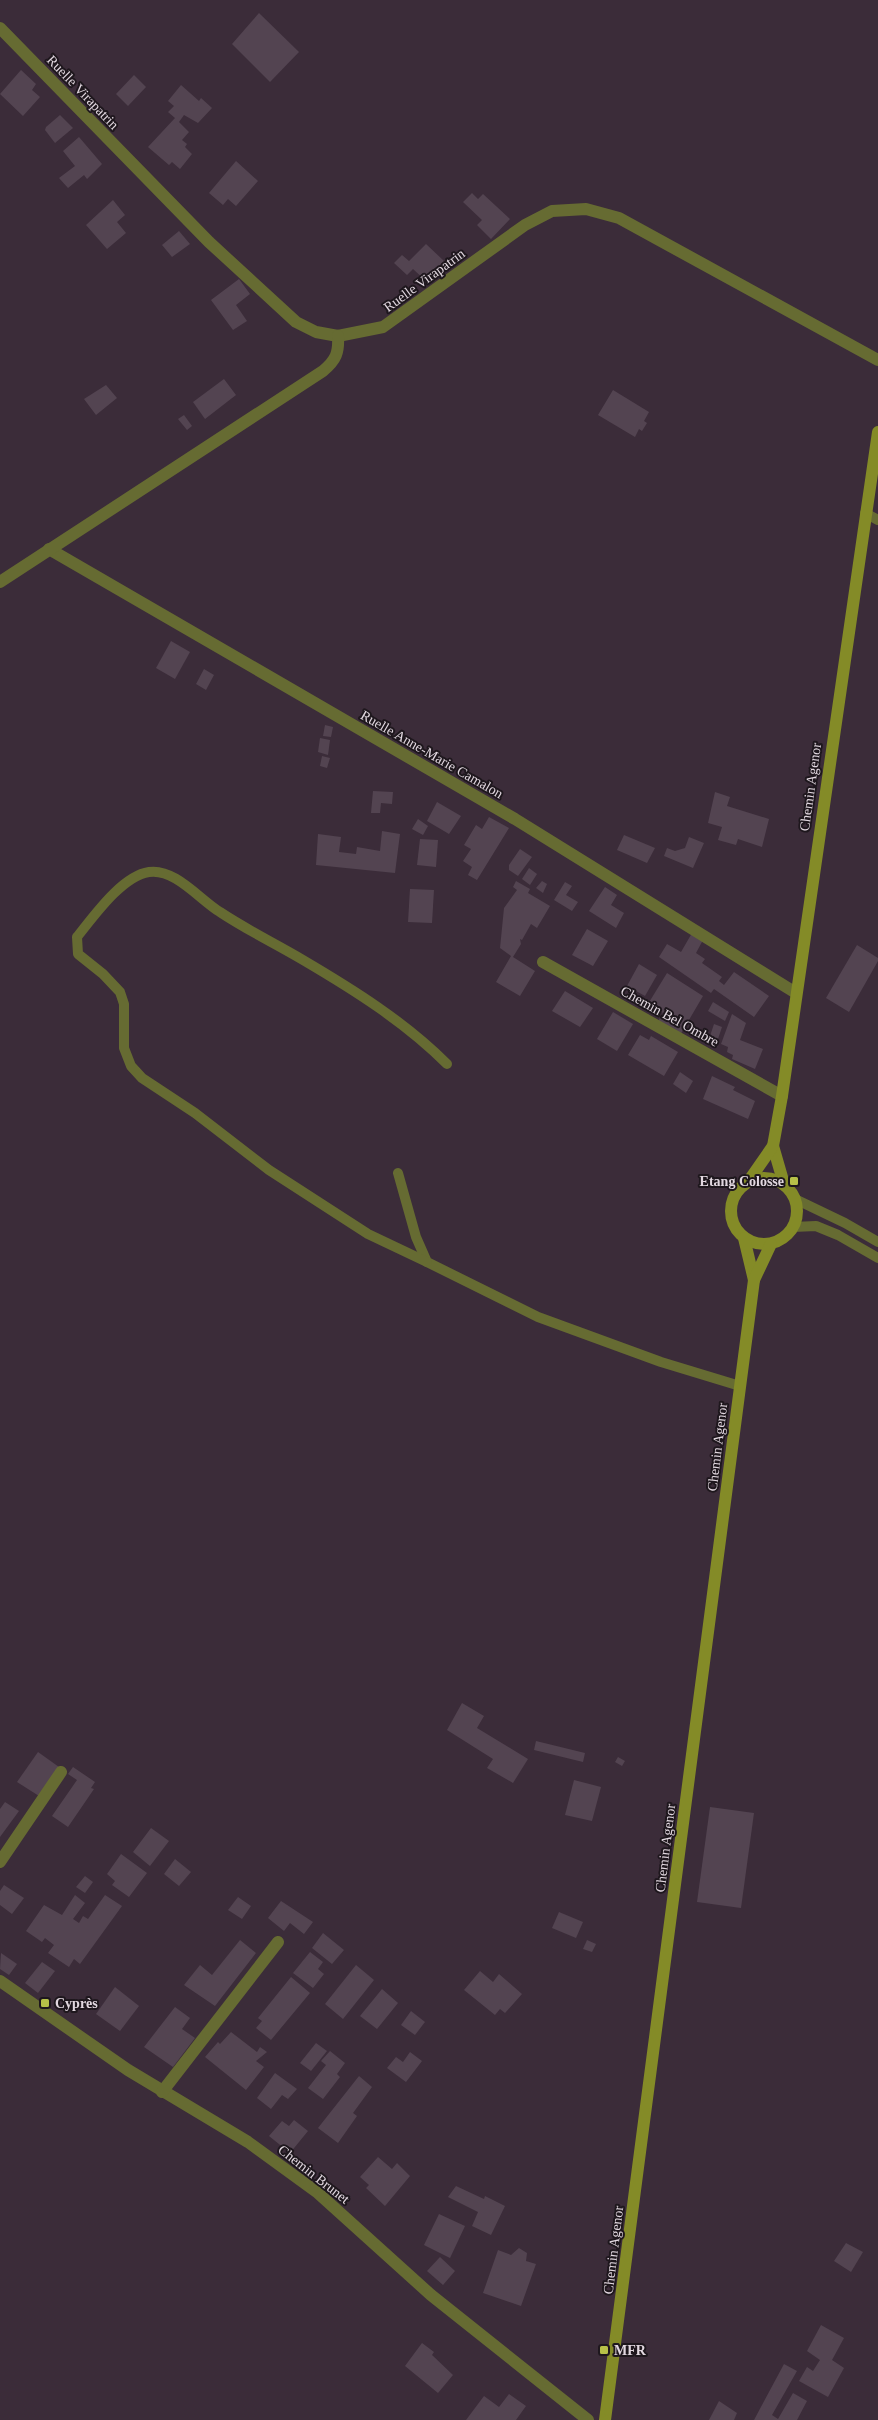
<svg xmlns="http://www.w3.org/2000/svg" width="878" height="2420" font-family="'Times New Roman',serif">
	<style>
		.building { fill: #534451 }
		.lines { fill: none; stroke-linecap: round; stroke-linejoin: round }
		.lane { stroke: #666b32; stroke-width: 10 }
		.street { stroke: #666b32; stroke-width: 12 }
		.secondary { stroke: #848b27; stroke-width: 12 }
		.poi-dot { fill: #b7c148; stroke: #1e171d; stroke-width: 2 }
		.labels { text-anchor: middle; stroke-width: 4; stroke-linejoin: round; paint-order: stroke }
		.street-label { font-size: 14px; fill: #e2d8e0; stroke: #1e171d }
		.poi-label { font-size: 14px; font-weight: bold; fill: #e2d8e0; stroke: #1e171d; text-anchor: start }
	</style>
	<rect width="100%" height="100%" fill="#3b2c39"/>
	<!-- building -->
	<g class="building">
		<path d="M259 13 299 52 270 82 232 44Z"/>
		<path d="M21 70 36 84 32 90 40 97 23 116 0 94Z"/>
		<path d="M134 75 146 87 128 106 116 94Z"/>
		<path d="M181 85 199 101 201 98 212 108 198 123 184 115 179 122 189 132 182 140 187 144 185 147 192 154 180 169 172 162 169 165 148 147 175 118 168 112 174 106 168 101Z"/>
		<path d="M60 115 73 128 55 143 45 130 46 127Z"/>
		<path d="M79 137 102 164 87 179 84 175 68 188 59 178 75 166 63 151Z"/>
		<path d="M236 161 258 181 236 206 228 199 223 205 209 193Z"/>
		<path d="M472 193 478 199 483 194 510 219 491 239 477 225 482 220 463 202Z"/>
		<path d="M113 200 125 215 117 222 126 233 107 249 86 225Z"/>
		<path d="M179 231 190 244 172 257 162 245Z"/>
		<path d="M426 244 444 261 426 281 413 269 407 275 394 263 402 255 409 261Z"/>
		<path d="M239 279 250 294 236 305 247 321 233 330 211 300Z"/>
		<path d="M224 379 236 395 205 419 193 402Z"/>
		<path d="M106 385 117 398 96 415 84 399Z"/>
		<path d="M613 390 649 412 644 421 647 423 642 431 639 429 635 437 598 415Z"/>
		<path d="M184 415 192 426 187 430 178 419Z"/>
		<path d="M171 641 190 652 175 679 156 668Z"/>
		<path d="M204 669 214 675 206 690 196 684Z"/>
		<path d="M325 725 333 727 331 737 323 736Z"/>
		<path d="M320 738 330 740 328 755 318 752Z"/>
		<path d="M322 756 330 758 327 768 320 766Z"/>
		<path d="M373 791 393 792 392 804 381 803 380 813H371Z"/>
		<path d="M715 792 730 797 727 806 769 819 762 847 738 839 736 845 718 840 722 827 708 823Z"/>
		<path d="M437 802 461 816 449 834 427 821Z"/>
		<path d="M489 817 509 828 477 880 468 875 472 867 463 861 471 849 464 845 476 825 482 829Z"/>
		<path d="M418 819 428 826 423 835 412 829Z"/>
		<path d="M382 831 400 834 395 873 316 865 318 834 341 837 339 852 356 854 357 847 380 851Z"/>
		<path d="M624 835 655 848 647 863 617 850Z"/>
		<path d="M689 837 704 843 693 868 664 856 667 848 675 851 685 848Z"/>
		<path d="M420 839 438 840 436 867 417 865Z"/>
		<path d="M520 849 532 857 518 876 509 870V865Z"/>
		<path d="M529 868 537 874 530 885 522 879Z"/>
		<path d="M516 881 530 889 528 893 550 906 537 928 531 924 522 940 520 939 521 944 513 957 535 971 520 996 496 982 511 956 500 948 504 908 517 890 513 887Z"/>
		<path d="M542 881 547 884 543 893 536 888Z"/>
		<path d="M565 882 572 886 566 895 578 902 572 911 554 900Z"/>
		<path d="M605 887 617 895 611 905 624 913 616 928 589 911Z"/>
		<path d="M410 889 434 890 432 923 408 922Z"/>
		<path d="M587 929 608 941 593 966 572 955Z"/>
		<path d="M692 933 703 940 696 953 705 959 702 963 722 977 719 981 724 985 734 972 769 996 754 1017 714 989 711 993 659 957 667 944 681 952Z"/>
		<path d="M857 945 878 958V961L849 1012 826 998Z"/>
		<path d="M639 964 657 975 645 996 627 986Z"/>
		<path d="M667 973 703 996 679 1037 657 1023 663 1013 648 1004Z"/>
		<path d="M565 991 593 1008 580 1027 552 1011Z"/>
		<path d="M713 1002 729 1012 725 1021 708 1011Z"/>
		<path d="M613 1012 633 1024 617 1051 597 1039Z"/>
		<path d="M732 1014 746 1023 740 1040 763 1049 755 1069 732 1059 733 1055 727 1052 728 1047 721 1044Z"/>
		<path d="M714 1024 722 1027 718 1039 710 1036Z"/>
		<path d="M640 1035 649 1040 651 1036 678 1052 664 1076 628 1055Z"/>
		<path d="M680 1072 693 1081 686 1093 673 1084Z"/>
		<path d="M712 1076 735 1087 733 1090 755 1101 748 1119 703 1099Z"/>
		<path d="M462 1703 484 1716 477 1728 528 1759 513 1783 487 1768 493 1759 447 1730Z"/>
		<path d="M536 1741 585 1753 583 1762 534 1750Z"/>
		<path d="M38 1752 59 1767 39 1796 17 1782Z"/>
		<path d="M618 1757 625 1761 622 1766 615 1762Z"/>
		<path d="M73 1767 95 1782 91 1788 94 1789 68 1827 52 1816 77 1780 68 1774Z"/>
		<path d="M574 1780 601 1787 592 1821 565 1815Z"/>
		<path d="M5 1802 19 1811 0 1837V1809Z"/>
		<path d="M710 1807 754 1813 741 1908 697 1902Z"/>
		<path d="M151 1828 169 1841 150 1866 133 1852Z"/>
		<path d="M121 1854 147 1873 129 1897 112 1885 115 1881 107 1874Z"/>
		<path d="M175 1859 191 1872 179 1886 164 1874Z"/>
		<path d="M85 1876 93 1882 85 1893 76 1887Z"/>
		<path d="M4 1885 24 1898 12 1914 0 1905V1891Z"/>
		<path d="M75 1895 85 1903 73 1919 79 1923 83 1916 88 1919 105 1895 122 1906 80 1964 74 1959 69 1967 48 1953 54 1945 45 1938 42 1942 26 1931 44 1905 62 1915Z"/>
		<path d="M238 1897 251 1906 242 1919 228 1910Z"/>
		<path d="M281 1901 313 1922 304 1934 290 1923 284 1931 268 1918Z"/>
		<path d="M559 1912 583 1922 576 1938 552 1928Z"/>
		<path d="M323 1933 344 1950 332 1964 312 1948Z"/>
		<path d="M240 1940 256 1953 215 2006 184 1985 200 1965 212 1975Z"/>
		<path d="M587 1940 596 1944 592 1952 583 1949Z"/>
		<path d="M310 1952 323 1962 318 1969 324 1974 313 1988 293 1973Z"/>
		<path d="M1 1953 17 1964 9 1975 0 1969Z"/>
		<path d="M42 1962 55 1971 38 1993 25 1983Z"/>
		<path d="M356 1965 374 1980 343 2019 325 2004Z"/>
		<path d="M480 1971 493 1982 499 1974 522 1994 505 2013 500 2009 495 2015 464 1990Z"/>
		<path d="M291 1977 310 1993 271 2040 256 2028 262 2021 258 2018Z"/>
		<path d="M115 1987 139 2006 120 2031 96 2014Z"/>
		<path d="M382 1989 398 2003 377 2029 360 2016Z"/>
		<path d="M175 2007 190 2018 182 2029 195 2038 173 2067 144 2047Z"/>
		<path d="M411 2011 425 2022 415 2035 401 2025Z"/>
		<path d="M231 2032 257 2052 260 2047 267 2052 256 2061 264 2067 246 2090 205 2057 218 2042 220 2044Z"/>
		<path d="M316 2043 327 2051 311 2071 300 2063Z"/>
		<path d="M330 2051 345 2063 337 2074 340 2077 323 2099 308 2088 326 2065 321 2061Z"/>
		<path d="M410 2052 422 2061 406 2082 387 2068 396 2057 403 2062Z"/>
		<path d="M275 2073 297 2089 288 2099 282 2095 271 2109 257 2098Z"/>
		<path d="M359 2076 372 2087 353 2113 357 2116 338 2143 318 2128Z"/>
		<path d="M294 2120 308 2131 290 2153 269 2136 282 2121 289 2126Z"/>
		<path d="M378 2157 392 2169 397 2163 410 2176 385 2206 366 2188 369 2185 360 2177Z"/>
		<path d="M456 2186 484 2199 485 2196 505 2206 491 2235 472 2226 478 2212 448 2197Z"/>
		<path d="M439 2214 465 2226 450 2258 424 2245Z"/>
		<path d="M846 2243 863 2252 851 2272 834 2261Z"/>
		<path d="M519 2248 527 2253 526 2261 536 2264 521 2306 483 2293 498 2250 511 2255Z"/>
		<path d="M440 2257 455 2271 443 2285 427 2271Z"/>
		<path d="M821 2325 844 2338 832 2360 844 2368 828 2397 799 2381 807 2367 813 2371 820 2360 807 2351Z"/>
		<path d="M422 2343 434 2352 432 2355 453 2375 438 2393 405 2366Z"/>
		<path d="M784 2364 797 2371 772 2415 778 2419 793 2393 807 2401 797 2420H754Z"/>
		<path d="M509 2394 526 2406 516 2420H466L484 2396 499 2407Z"/>
		<path d="M719 2401 737 2413 734 2420H709Z"/>
	</g>
	<g class="lines">
		<!-- lane -->
		<g class="lane">
			<path d="M865 513 878 520"/>
			<path d="M398 1173 416 1237 427 1262 538 1317 661 1362 740 1386"/>
			<path d="M795 1199 845 1223 878 1242"/>
			<path d="M793 1227 816 1226 838 1235 878 1258"/>
			<path d="M427 1262 368 1234 269 1170 195 1113 142 1078 131 1066 124 1048V1004L120 992 103 974 78 954 77 937C94 916 122 876 149 872 175 868 200 900 220 912 247 930 276 944 303 960 354 990 405 1022 447 1064"/>
		</g>
		<!-- street -->
		<g class="street">
			<path d="M0 28 209 242 296 322 316 332 338 336 383 327 525 225 552 211 586 209 619 218 878 360"/>
			<path d="M49 549 515 819 796 993"/>
			<path d="M0 582 323 371C336 360 339 353 338 336"/>
			<path d="M543 962 782 1096"/>
			<path d="M0 1862 61 1772"/>
			<path d="M0 1981 128 2070 248 2142 318 2193 431 2295 588 2420"/>
			<path d="M162 2092 278 1942"/>
		</g>
		<!-- secondary -->
		<g class="secondary">
			<path d="M773 1146 784 1184"/>
			<circle cx="764" cy="1211" r="33"/>
			<path d="M748 1182 773 1146 782 1096 878 432"/>
			<path d="M744 1238 754 1280"/>
			<path d="M605 2420 754 1280 771 1244"/>
		</g>
	</g>
	<!-- markers -->
	<g class="poi-dot">
		<rect x="789" y="1176" width="10" height="10" rx="2.5"/>
		<rect x="40" y="1998" width="10" height="10" rx="2.5"/>
		<rect x="599" y="2345" width="10" height="10" rx="2.5"/>
	</g>
	<g class="labels">
		<!-- street labels -->
		<g class="street-label">
			<text transform="translate(83 92) rotate(46)" y="5">Ruelle Virapatrin</text>
			<text transform="translate(424 280) rotate(-36)" y="5">Ruelle Virapatrin</text>
			<text transform="translate(432 754) rotate(30)" y="5">Ruelle Anne-Marie Camalon</text>
			<text transform="translate(810 787) rotate(-82)" y="5">Chemin Agenor</text>
			<text transform="translate(670 1016) rotate(29)" y="5">Chemin Bel Ombre</text>
			<text transform="translate(717 1447) rotate(-83)" y="5">Chemin Agenor</text>
			<text transform="translate(665 1848) rotate(-83)" y="5">Chemin Agenor</text>
			<text transform="translate(314 2174) rotate(38)" y="5">Chemin Brunet</text>
			<text transform="translate(613 2250) rotate(-83)" y="5">Chemin Agenor</text>
		</g>
		<!-- poi labels -->
		<g class="poi-label">
			<text x="784" y="1186" text-anchor="end">Etang Colosse</text>
			<text x="55" y="2008">Cyprès</text>
			<text x="614" y="2355">MFR</text>
		</g>
	</g>
</svg>
